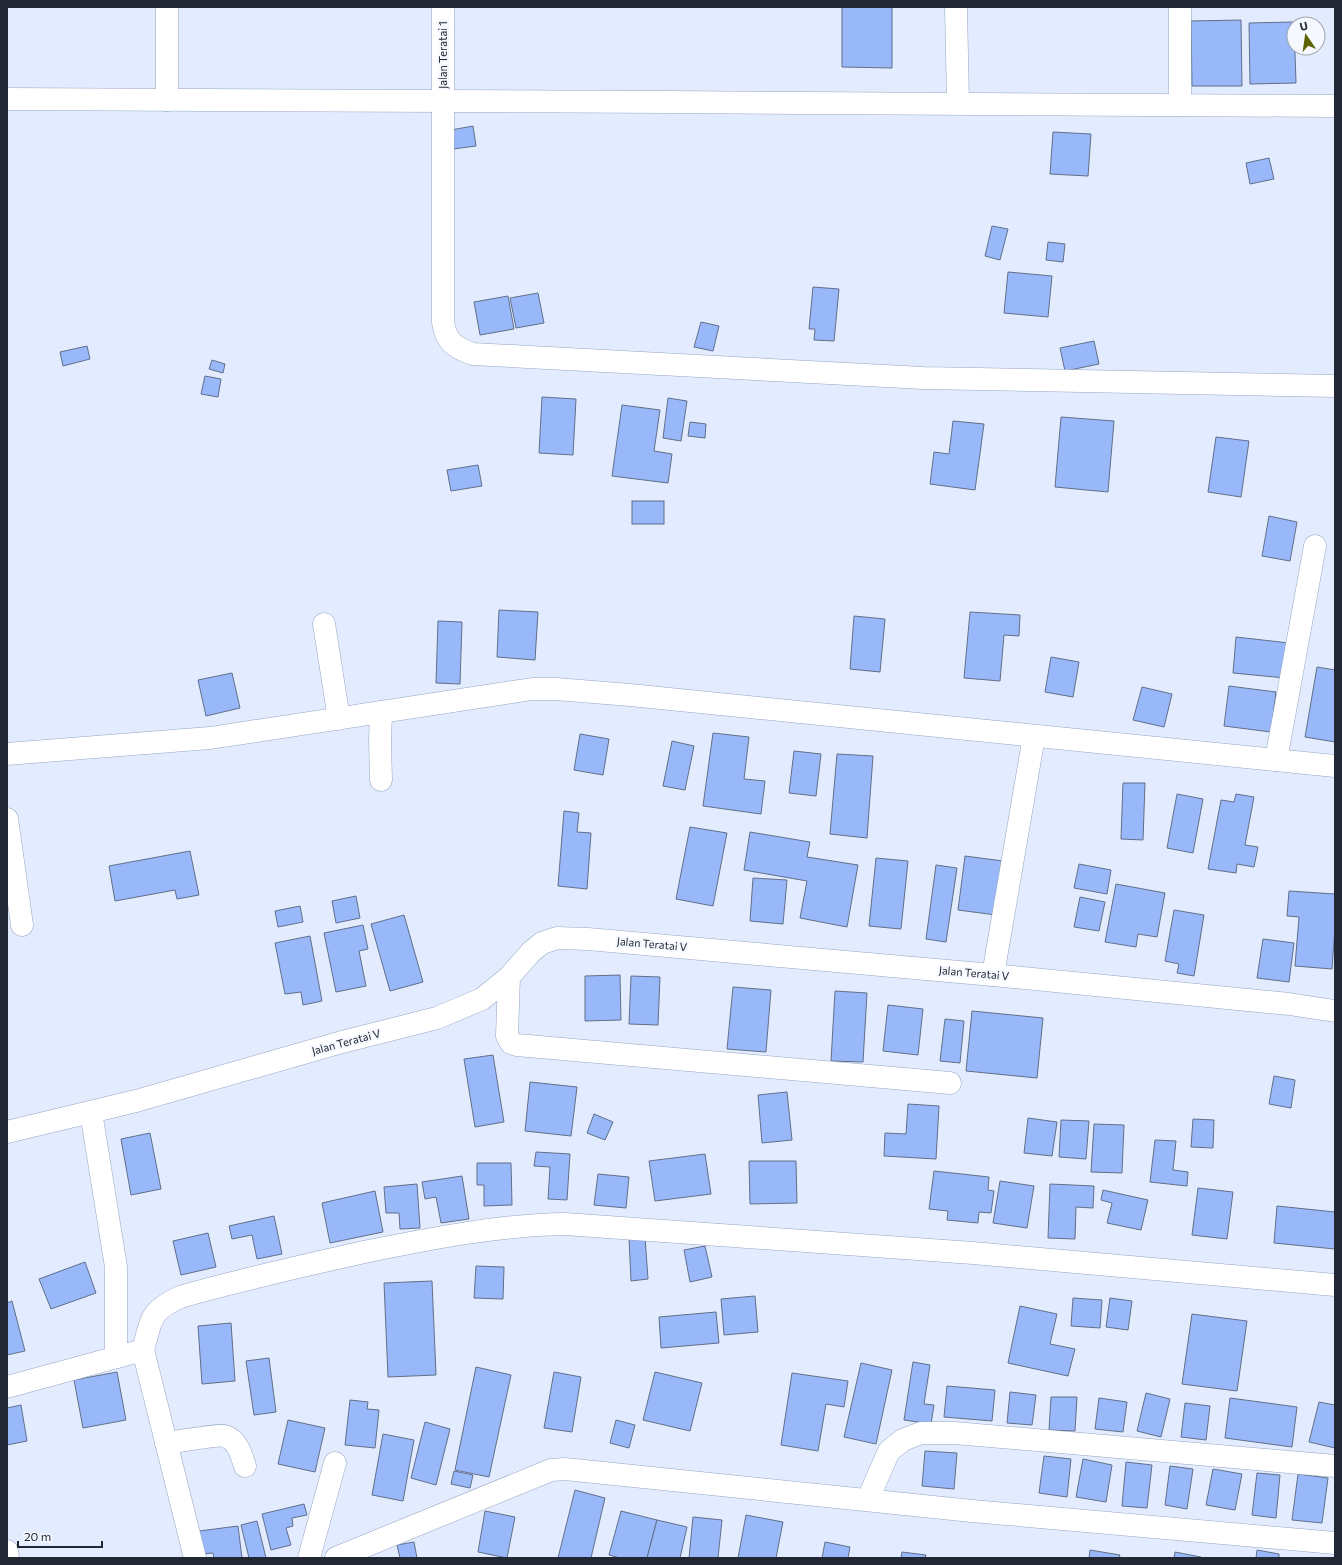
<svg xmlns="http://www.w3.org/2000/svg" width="1342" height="1565" font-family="Commissioner,sans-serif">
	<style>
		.building { fill: #98b8f9; stroke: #616f8a }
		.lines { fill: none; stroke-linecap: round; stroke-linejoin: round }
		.minor-casing { stroke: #96a5c2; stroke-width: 23 }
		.minor { stroke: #fff; stroke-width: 22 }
		.labels { text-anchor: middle; stroke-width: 4; stroke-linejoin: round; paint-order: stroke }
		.street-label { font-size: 11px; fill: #222833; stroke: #f5f9ff }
	</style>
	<rect width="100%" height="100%" fill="#e2ecfe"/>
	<!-- building -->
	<g class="building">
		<path d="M842 7H892V68L842 67Z"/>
		<path d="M1241 20 1242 86H1192L1191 21Z"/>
		<path d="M1294 22 1296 83 1250 84 1249 23Z"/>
		<path d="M473 126 476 146 453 149 451 130Z"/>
		<path d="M1053 132 1091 134 1088 176 1050 174Z"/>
		<path d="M1269 158 1274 179 1250 184 1246 163Z"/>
		<path d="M992 226 1008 229 1000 260 985 256Z"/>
		<path d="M1048 242 1065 244 1063 262 1046 260Z"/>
		<path d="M1008 272 1052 276 1048 317 1004 313Z"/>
		<path d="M813 287 839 289 834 341 814 340 815 329H809Z"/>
		<path d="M538 293 544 323 516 328 510 298Z"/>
		<path d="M508 296 514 329 480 335 474 302Z"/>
		<path d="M701 322 719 326 713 351 694 347Z"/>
		<path d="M1094 341 1099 364 1065 371 1060 348Z"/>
		<path d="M87 346 90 359 63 366 60 352Z"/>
		<path d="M212 360 225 364 223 373 209 369Z"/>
		<path d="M205 376 221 379 218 397 201 394Z"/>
		<path d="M542 397 576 399 573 455 539 453Z"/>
		<path d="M668 398 687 401 681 441 663 438Z"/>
		<path d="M622 405 660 410 654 451 672 454 668 483 612 476Z"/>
		<path d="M1061 417 1114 421 1108 492 1055 487Z"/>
		<path d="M953 421 984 424 975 490 930 484 934 452 949 454Z"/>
		<path d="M690 422 706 424 705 438 688 436Z"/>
		<path d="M1216 437 1249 441 1241 497 1208 492Z"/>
		<path d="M478 465 482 486 451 491 447 470Z"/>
		<rect x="632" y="501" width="32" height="23"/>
		<path d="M1269 516 1297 522 1290 561 1262 556Z"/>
		<path d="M499 610 538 612 535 660 497 657Z"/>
		<path d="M970 612 1020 615 1019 636 1004 635 1000 681 964 678Z"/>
		<path d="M854 616 885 619 880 672 850 669Z"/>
		<path d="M438 621 462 622 460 684 436 683Z"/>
		<path d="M1236 637 1289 643 1285 678 1233 673Z"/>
		<path d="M1051 657 1079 662 1073 697 1045 692Z"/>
		<path d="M1317 667 1335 670V742L1305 737Z"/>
		<path d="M232 673 240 708 206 716 198 680Z"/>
		<path d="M1229 686 1276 692 1271 732 1224 726Z"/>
		<path d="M1142 687 1172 694 1164 727 1133 720Z"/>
		<path d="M713 733 749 737 744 779 765 781 761 814 703 806Z"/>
		<path d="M580 734 609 739 603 775 574 770Z"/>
		<path d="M672 741 694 746 685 790 663 786Z"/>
		<path d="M794 751 821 754 816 796 789 793Z"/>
		<path d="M837 754 873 756 867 838 830 834Z"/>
		<path d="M1123 783H1145L1143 840 1121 839Z"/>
		<path d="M1177 794 1203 799 1193 853 1167 848Z"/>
		<path d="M1236 794 1254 797 1245 845 1258 847 1254 867 1237 864 1236 873 1208 869 1221 800 1234 802Z"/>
		<path d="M564 811 579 813 577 832 591 833 587 889 558 886Z"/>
		<path d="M690 827 727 833 713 906 676 899Z"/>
		<path d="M750 832 810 842 807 857 858 865 847 927 800 918 807 881 744 870Z"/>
		<path d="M190 851 199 895 177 899 175 890 115 901 109 866Z"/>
		<path d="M965 856 1003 861 996 915 958 910Z"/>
		<path d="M876 858 908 861 901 929 869 926Z"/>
		<path d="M1079 864 1111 870 1107 894 1074 888Z"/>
		<path d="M936 865 957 868 946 942 926 939Z"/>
		<path d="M753 878 787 880 783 924 750 921Z"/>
		<path d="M1116 884 1165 893 1157 937 1138 934 1136 947 1105 942Z"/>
		<path d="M1289 891 1335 894V928L1332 969 1295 966 1299 917 1287 916Z"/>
		<path d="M356 896 360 918 336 923 332 901Z"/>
		<path d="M1080 897 1105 902 1099 931 1074 927Z"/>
		<path d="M300 906 303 922 278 927 275 911Z"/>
		<path d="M1174 910 1204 915 1194 976 1177 973 1179 964 1165 961Z"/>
		<path d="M404 915 423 982 390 991 371 924Z"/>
		<path d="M363 925 368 949 359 951 366 986 336 992 324 933Z"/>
		<path d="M310 936 322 1001 303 1005 301 992 285 994 275 943Z"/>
		<path d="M1263 939 1294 943 1289 982 1257 978Z"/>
		<path d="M620 975 621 1020 585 1021V976Z"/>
		<path d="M631 976 660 977 658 1025 629 1024Z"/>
		<path d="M733 987 771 990 766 1052 727 1049Z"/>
		<path d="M835 991 867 993 863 1062 831 1061Z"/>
		<path d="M888 1005 923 1009 918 1055 883 1051Z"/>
		<path d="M972 1011 1043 1018 1037 1078 966 1071Z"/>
		<path d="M945 1019 964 1021 960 1063 940 1061Z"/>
		<path d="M493 1055 504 1122 475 1127 464 1059Z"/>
		<path d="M1274 1076 1295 1080 1291 1108 1269 1104Z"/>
		<path d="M530 1082 577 1087 571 1136 525 1131Z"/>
		<path d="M787 1092 792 1140 762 1143 758 1095Z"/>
		<path d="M908 1104 939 1106 936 1159 884 1156 885 1133 906 1134Z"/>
		<path d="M594 1114 613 1122 605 1140 587 1133Z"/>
		<path d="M1028 1118 1057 1122 1052 1156 1024 1153Z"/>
		<path d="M1193 1119 1214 1120 1213 1148 1191 1147Z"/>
		<path d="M1061 1120 1089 1121 1086 1159 1059 1157Z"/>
		<path d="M1094 1124 1124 1125 1122 1173 1091 1172Z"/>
		<path d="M150 1133 161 1189 131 1195 121 1139Z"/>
		<path d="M1155 1140 1176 1141 1173 1170 1188 1172 1187 1186 1150 1182Z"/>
		<path d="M536 1152 570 1154 567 1200 548 1199 550 1167 534 1166Z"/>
		<path d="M705 1154 711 1194 655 1201 649 1161Z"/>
		<path d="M749 1161H796L797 1203 750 1204Z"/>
		<path d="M477 1163H511L512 1205 484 1206V1185H477Z"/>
		<path d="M934 1171 989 1177 988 1190 994 1191 991 1213 979 1212 978 1223 947 1220 948 1211 929 1209Z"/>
		<path d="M598 1174 629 1177 626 1208 594 1205Z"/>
		<path d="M462 1176 469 1219 441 1223 436 1197 425 1199 422 1182Z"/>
		<path d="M1000 1181 1034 1186 1027 1228 993 1223Z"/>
		<path d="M417 1184 420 1228 400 1229 399 1213H386L384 1187Z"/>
		<path d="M1050 1184 1094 1186 1093 1208 1076 1207 1075 1239 1048 1238Z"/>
		<path d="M1198 1188 1233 1192 1227 1239 1192 1235Z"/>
		<path d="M1103 1190 1148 1200 1141 1230 1107 1223 1112 1203 1101 1200Z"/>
		<path d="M375 1191 383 1232 330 1243 322 1203Z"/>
		<path d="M1277 1206 1335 1212V1249L1274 1243Z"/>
		<path d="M274 1216 282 1254 257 1259 252 1235 232 1239 229 1226Z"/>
		<path d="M208 1233 216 1267 181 1275 173 1241Z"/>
		<path d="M645 1237 648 1279 631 1281 629 1238Z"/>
		<path d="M705 1246 712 1277 690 1282 684 1250Z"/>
		<path d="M85 1262 96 1293 51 1309 39 1279Z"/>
		<path d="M476 1266 504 1267 503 1299 474 1298Z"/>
		<path d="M432 1281 436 1375 388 1377 384 1283Z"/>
		<path d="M755 1296 758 1332 724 1335 721 1299Z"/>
		<path d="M1073 1298 1102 1300 1100 1328 1071 1326Z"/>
		<path d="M1110 1298 1132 1301 1128 1330 1106 1327Z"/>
		<path d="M12 1301 25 1351 7 1355V1303Z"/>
		<path d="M1020 1306 1057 1314 1050 1344 1075 1349 1068 1376 1008 1363Z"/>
		<path d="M716 1312 719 1343 661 1348 659 1317Z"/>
		<path d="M1192 1314 1247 1321 1237 1391 1182 1384Z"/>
		<path d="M231 1323 235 1381 202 1384 198 1326Z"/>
		<path d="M269 1358 276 1412 254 1415 246 1361Z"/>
		<path d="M913 1362 930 1365 924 1404 934 1405 931 1424 904 1420Z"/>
		<path d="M861 1363 892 1370 876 1444 844 1437Z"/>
		<path d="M476 1367 511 1375 489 1477 455 1470Z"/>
		<path d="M117 1372 126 1420 83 1428 74 1380Z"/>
		<path d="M554 1372 581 1377 572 1432 544 1428Z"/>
		<path d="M655 1372 702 1383 690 1431 643 1420Z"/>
		<path d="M792 1373 848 1381 844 1407 826 1404 818 1451 781 1445Z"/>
		<path d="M947 1386 995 1390 992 1421 944 1417Z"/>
		<path d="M1010 1392 1036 1395 1032 1425 1007 1423Z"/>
		<path d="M1146 1393 1170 1399 1161 1437 1137 1431Z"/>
		<path d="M1051 1397H1077L1075 1431 1049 1430Z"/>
		<path d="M1099 1398 1127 1402 1123 1432 1095 1429Z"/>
		<path d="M1230 1398 1297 1407 1292 1447 1225 1438Z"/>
		<path d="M350 1400 368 1402 367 1409 379 1410 375 1448 345 1445Z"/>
		<path d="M1319 1402 1335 1405V1448L1309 1442Z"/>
		<path d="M1185 1403 1210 1406 1206 1440 1181 1437Z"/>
		<path d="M21 1405 27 1441 7 1445V1408Z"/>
		<path d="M288 1420 325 1428 315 1472 278 1464Z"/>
		<path d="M616 1420 635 1425 629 1448 610 1443Z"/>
		<path d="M425 1422 450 1429 436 1485 411 1478Z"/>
		<path d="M383 1434 414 1440 403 1501 372 1495Z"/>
		<path d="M925 1451 957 1453 954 1489 922 1486Z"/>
		<path d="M1044 1456 1071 1459 1067 1497 1039 1493Z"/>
		<path d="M1083 1459 1112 1465 1106 1502 1076 1497Z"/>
		<path d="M1126 1462 1152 1465 1147 1508 1122 1506Z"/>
		<path d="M1170 1466 1193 1469 1187 1509 1165 1505Z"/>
		<path d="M1213 1469 1242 1474 1235 1510 1206 1505Z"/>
		<path d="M454 1471 473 1475 470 1488 451 1484Z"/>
		<path d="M1257 1473 1280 1475 1276 1518 1252 1515Z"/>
		<path d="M1298 1474 1328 1478 1322 1523 1292 1520Z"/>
		<path d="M575 1490 605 1498 591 1558H558Z"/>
		<path d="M304 1504 307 1515 292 1518 293 1526 286 1528 291 1545 271 1550 262 1514Z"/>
		<path d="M485 1511 515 1517 507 1558 478 1552Z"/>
		<path d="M621 1511 657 1520 647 1558H620L609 1555Z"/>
		<path d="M746 1515 783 1522 776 1558H738Z"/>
		<path d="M693 1517 722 1520 718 1558H689Z"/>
		<path d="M657 1520 687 1527 680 1558H647Z"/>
		<path d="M257 1521 266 1558H249L241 1525Z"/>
		<path d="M238 1526 242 1558H214L213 1553 202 1554 199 1531Z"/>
		<path d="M414 1542 417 1558H400L397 1545Z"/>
		<path d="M825 1542 850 1547 848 1558H822Z"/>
		<path d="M1090 1550 1120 1555 1119 1558H1089Z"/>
		<path d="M1257 1550 1279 1554V1558H1256Z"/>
		<path d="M902 1552 926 1555 925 1558H901Z"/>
		<path d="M1175 1552 1201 1557V1558H1174Z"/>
	</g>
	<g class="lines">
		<!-- minor casing -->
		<g class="minor-casing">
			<g id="minor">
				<path d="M167 7V100"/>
				<path d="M443 7V322C446 342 455 348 473 354L923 378 1335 386"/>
				<path d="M956 7 958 103"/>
				<path d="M1180 7V105"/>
				<path d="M7 99C450 102 892 102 1335 106"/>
				<path d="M324 624 339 719"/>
				<path d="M7 754 210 738 532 689H556L630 695 1335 766"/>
				<path d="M1276 760 1315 546"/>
				<path d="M381 780 380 742 381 712"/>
				<path d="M7 819 22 925"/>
				<path d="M993 975 1034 736"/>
				<path d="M509 977 507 1036 511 1043 517 1045 950 1083"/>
				<path d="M91 1112 116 1267V1357"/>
				<path d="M7 1132 136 1101 342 1042 437 1018 482 999 509 977 531 952 542 943 557 938 588 939 993 975 1289 1004 1335 1011"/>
				<path d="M143 1350 195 1558"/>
				<path d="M7 1387 143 1350C152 1318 149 1312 180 1297 242 1279 306 1265 369 1251 434 1238 499 1225 565 1224L973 1253 1335 1285"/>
				<path d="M166 1443C176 1442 218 1434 225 1436 238 1441 241 1454 245 1466"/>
				<path d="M868 1499 889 1451 903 1440 921 1433H955L1335 1466"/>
				<path d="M7 1551 8 1558"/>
				<path d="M309 1558 335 1463"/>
				<path d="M336 1558 551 1470 565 1469 972 1511 1335 1543"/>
			</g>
		</g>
		<!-- minor -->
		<use href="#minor" class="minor"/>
	</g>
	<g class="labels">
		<!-- street labels -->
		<g class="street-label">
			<text transform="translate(443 55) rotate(-90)" y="4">Jalan Teratai 1</text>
			<text transform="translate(652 944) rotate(5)" y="4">Jalan Teratai V</text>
			<text transform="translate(974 973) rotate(5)" y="4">Jalan Teratai V</text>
			<text transform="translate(346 1042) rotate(-15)" y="4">Jalan Teratai V</text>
		</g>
	</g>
	<!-- border -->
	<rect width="1342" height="1565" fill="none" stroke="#222833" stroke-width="16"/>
	<!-- north arrow -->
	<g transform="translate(1306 36) rotate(347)"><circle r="19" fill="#f5f9ff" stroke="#a1a5ad"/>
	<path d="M0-3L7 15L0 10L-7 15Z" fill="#5c6200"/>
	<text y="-6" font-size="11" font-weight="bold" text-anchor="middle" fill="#222833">U</text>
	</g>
	<!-- scale -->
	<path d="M18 1541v6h84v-6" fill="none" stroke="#222833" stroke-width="2"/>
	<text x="24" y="1541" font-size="12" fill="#222833" stroke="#f5f9ff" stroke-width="3" paint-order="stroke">20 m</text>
</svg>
